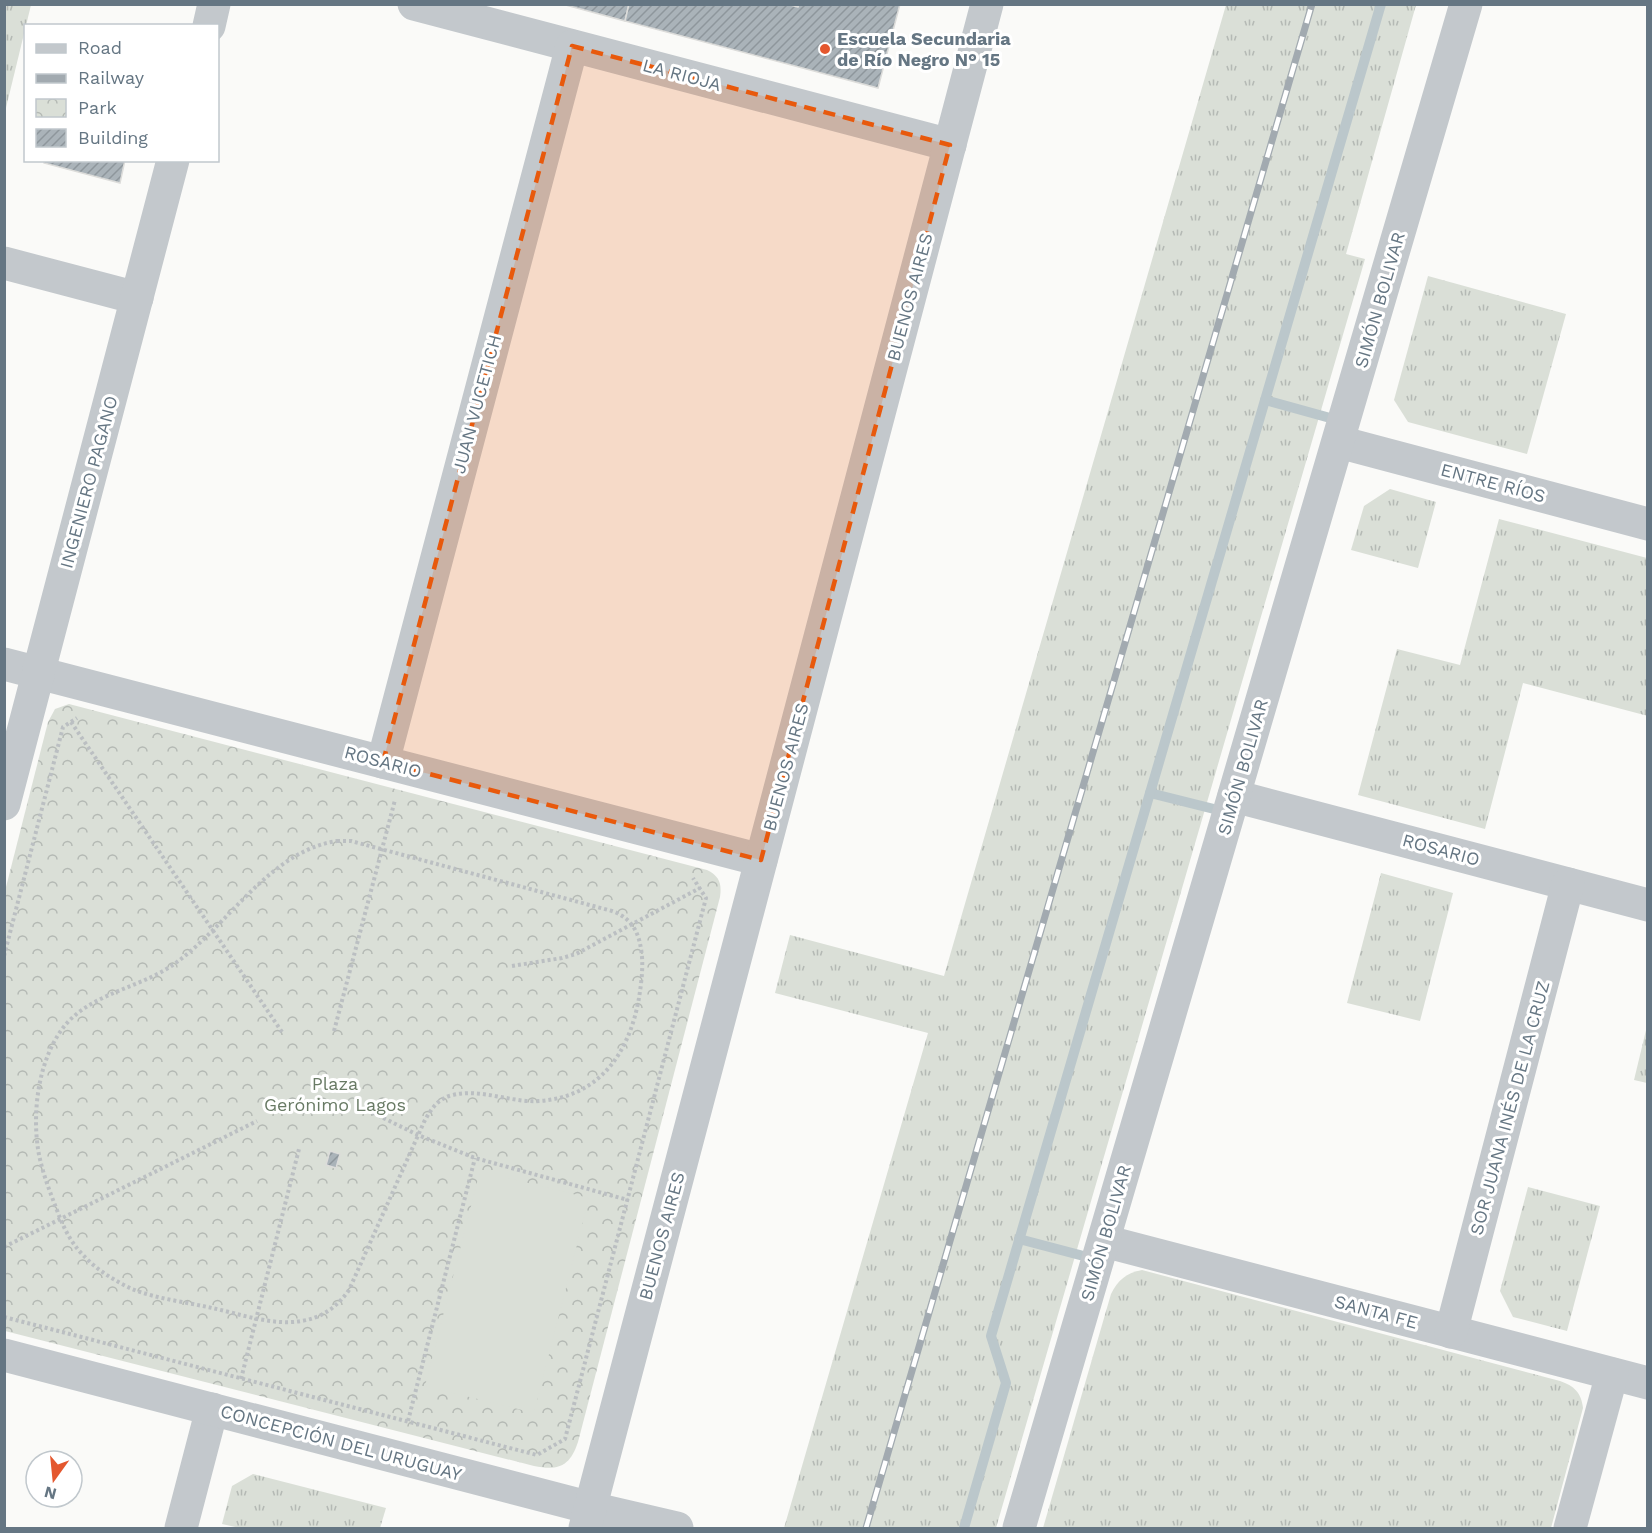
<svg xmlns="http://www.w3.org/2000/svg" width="1652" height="1533" font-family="'Work Sans',sans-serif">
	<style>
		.grass { fill: url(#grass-tufts) }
		.park { fill: url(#park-crowns) }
		.pitch { fill: #dadfd7 }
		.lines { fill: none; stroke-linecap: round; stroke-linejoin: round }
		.stream { stroke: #bbc7cb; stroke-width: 10 }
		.building { fill: url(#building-hatch); stroke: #dcdcda; stroke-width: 1.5 }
		.path { stroke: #bbbfc2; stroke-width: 4; stroke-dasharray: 3 3; stroke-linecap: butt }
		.minor { stroke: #c3c8cc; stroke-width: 33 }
		.tertiary { stroke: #c3c8cc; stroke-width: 33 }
		.rail-casing { stroke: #a2aab0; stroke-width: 7 }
		.rail { stroke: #fff; stroke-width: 4.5; stroke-dasharray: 14; stroke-linecap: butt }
		.marked { fill: #e8590c; fill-opacity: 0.2; stroke: #e8590c; stroke-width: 4.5; stroke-dasharray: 12 8; stroke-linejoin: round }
		.poi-dot { fill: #e4572e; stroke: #fff; stroke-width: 2 }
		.labels { text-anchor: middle; stroke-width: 6; stroke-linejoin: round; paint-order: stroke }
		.poi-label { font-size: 18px; font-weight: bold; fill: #657683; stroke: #fff; text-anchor: start }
		.street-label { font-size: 18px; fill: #657683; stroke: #fff }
		.park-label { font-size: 18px; fill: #687a64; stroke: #fff }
	</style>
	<defs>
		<pattern id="grass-tufts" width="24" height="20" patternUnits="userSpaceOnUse" patternTransform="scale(1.5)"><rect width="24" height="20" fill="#dadfd7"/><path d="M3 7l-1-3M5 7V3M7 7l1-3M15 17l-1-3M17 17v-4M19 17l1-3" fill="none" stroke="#b4b9b4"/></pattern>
		<pattern id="park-crowns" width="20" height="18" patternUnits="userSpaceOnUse" patternTransform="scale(1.5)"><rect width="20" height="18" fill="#dadfd7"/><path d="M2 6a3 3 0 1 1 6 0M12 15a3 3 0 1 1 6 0" fill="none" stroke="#b4b9b4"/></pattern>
		<pattern id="building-hatch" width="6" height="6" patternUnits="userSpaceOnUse" patternTransform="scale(1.5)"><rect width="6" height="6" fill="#aab3b9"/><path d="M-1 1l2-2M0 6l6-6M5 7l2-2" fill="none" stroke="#8e969c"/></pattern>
	</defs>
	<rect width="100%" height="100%" fill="#fafaf8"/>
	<!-- grass -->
	<g class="grass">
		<path d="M5 4 31 5 5 112 4 5Z"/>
		<path d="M1226 5H1416L1346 254 1365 259 996 1528H784L928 1033 775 993 790 935 944 976Z"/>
		<path d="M1428 276 1566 314 1527 454 1408 422 1394 400Z"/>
		<path d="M1390 489 1436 502 1418 568 1351 550 1364 506Z"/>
		<path d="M1499 519 1647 558 1648 716 1523 683 1485 829 1358 795 1397 649 1460 665Z"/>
		<path d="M1381 873 1453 893 1420 1021 1347 1003Z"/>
		<path d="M1647 1026V1083L1634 1080Z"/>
		<path d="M1528 1187 1600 1206 1567 1331 1513 1317 1500 1291Z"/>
		<path d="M1142 1270 1560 1381C1574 1386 1581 1392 1583 1408L1551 1528H1043L1111 1294C1118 1280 1126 1273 1142 1270Z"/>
		<path d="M253 1474 386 1508 380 1528H240L222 1524 232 1486Z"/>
	</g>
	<!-- park -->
	<path class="park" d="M69 704 707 870C719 876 722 883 720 897L578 1442C570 1466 559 1471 534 1466L5 1331V891L48 722 55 709Z"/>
	<!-- pitch -->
	<path class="pitch" d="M480 1171 589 1198 534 1413 425 1386Z"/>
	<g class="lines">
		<!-- stream -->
		<g class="stream">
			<path d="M1265 400 1341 421"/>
			<path d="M1150 793 1226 812"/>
			<path d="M1019 1239 1095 1259"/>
			<path d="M964 1528 1006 1383 991 1336 1381 4"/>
		</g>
	</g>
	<!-- building -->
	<g class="building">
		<path d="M562 4H629L625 21Z"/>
		<path d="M629 4H787L798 7 799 4H900L878 88 625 21Z"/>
		<path d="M44 160H125L120 183 44 163Z"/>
		<path d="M330 1151 340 1154 336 1168 326 1165Z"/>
	</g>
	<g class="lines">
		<!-- path -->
		<g class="path">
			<path d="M71 722 282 1032"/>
			<path d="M337 841H351L612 911C634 919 640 935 642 957 643 971 641 985 639 998 629 1054 599 1097 539 1101 511 1103 481 1088 453 1095 438 1098 431 1109 424 1122L349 1290C337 1307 322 1318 301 1321 273 1326 240 1314 212 1308 186 1302 157 1299 132 1289 115 1281 97 1270 84 1256 69 1241 62 1224 55 1205 48 1187 41 1168 38 1149 32 1109 39 1055 67 1023 95 992 144 987 177 962 229 924 270 851 337 841Z"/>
			<path d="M4 956 63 727 77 718"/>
			<path d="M512 966 562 958 576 954 700 888"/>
			<path d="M334 1031 395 800"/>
			<path d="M367 1110 418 1135 475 1158 628 1200"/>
			<path d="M4 1247 257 1121"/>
			<path d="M4 1317 537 1455 565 1439 706 898 693 878"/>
			<path d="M241 1379 299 1149"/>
			<path d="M408 1421 475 1158"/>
		</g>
		<!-- minor -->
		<g class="minor">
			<path d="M414 4 950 145"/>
			<path d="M209 26 214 4"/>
			<path d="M4 263 137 298"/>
			<path d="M1339 442 1648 524"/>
			<path d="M4 664 761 860"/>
			<path d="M383 762 572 46"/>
			<path d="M1234 796 1648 905"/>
			<path d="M4 804 173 160"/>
			<path d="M1104 1241 1648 1383"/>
			<path d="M1451 1332 1568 884"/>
			<path d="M591 1508 677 1528"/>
			<path d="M181 1528 212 1409"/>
			<path d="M1019 1528 1466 4"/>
			<path d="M1570 1528 1612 1374"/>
		</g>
		<!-- tertiary -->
		<g class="tertiary">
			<path d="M4 1355 591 1508"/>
			<path d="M585 1528 987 4"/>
		</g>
		<!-- rail casing -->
		<g class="rail-casing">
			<path id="rail" d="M866 1528 1312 4"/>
		</g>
		<!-- rail -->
		<use href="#rail" class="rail"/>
	</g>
	<!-- marked area -->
	<path class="marked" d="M572 46 950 145 761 860 383 762Z"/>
	<!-- markers -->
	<circle class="poi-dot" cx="825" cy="49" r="6"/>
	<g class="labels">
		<!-- poi labels -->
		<g class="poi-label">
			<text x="837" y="45">Escuela Secundaria<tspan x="837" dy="21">de Río Negro N° 15</tspan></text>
		</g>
		<!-- street labels -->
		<g class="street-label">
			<text transform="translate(682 75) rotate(15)" y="6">LA RIOJA</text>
			<text transform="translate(910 297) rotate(-75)" y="6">BUENOS AIRES</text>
			<text transform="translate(1380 300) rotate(-74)" y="6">SIMÓN BOLIVAR</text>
			<text transform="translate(477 404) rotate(-75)" y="6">JUAN VUCETICH</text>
			<text transform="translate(89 482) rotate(-75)" y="6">INGENIERO PAGANO</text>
			<text transform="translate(1493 483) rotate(15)" y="6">ENTRE RÍOS</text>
			<text transform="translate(383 762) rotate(15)" y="6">ROSARIO</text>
			<text transform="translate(786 767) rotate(-75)" y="6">BUENOS AIRES</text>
			<text transform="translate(1243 767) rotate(-74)" y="6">SIMÓN BOLIVAR</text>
			<text transform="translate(1441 850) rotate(15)" y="6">ROSARIO</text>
			<text transform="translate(1510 1108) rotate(-75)" y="6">SOR JUANA INÉS DE LA CRUZ</text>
			<text transform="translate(1106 1233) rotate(-74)" y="6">SIMÓN BOLIVAR</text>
			<text transform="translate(662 1236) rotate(-75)" y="6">BUENOS AIRES</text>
			<text transform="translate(1376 1312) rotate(15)" y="6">SANTA FE</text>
			<text transform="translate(341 1443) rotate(15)" y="6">CONCEPCIÓN DEL URUGUAY</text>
		</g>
		<!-- park labels -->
		<g class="park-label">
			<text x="335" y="1090">Plaza<tspan x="335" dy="21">Gerónimo Lagos</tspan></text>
		</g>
	</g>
	<!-- border -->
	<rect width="1652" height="1533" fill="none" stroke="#657683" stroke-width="12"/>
	<!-- legend -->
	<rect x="24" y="24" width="195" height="138" fill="#ffffff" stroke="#c1c8cd" stroke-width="1.5"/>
	<rect x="36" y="44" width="30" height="9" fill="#c3c8cc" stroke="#c1c8cd" stroke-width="1.5"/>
	<text x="78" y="54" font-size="18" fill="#657683">Road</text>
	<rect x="36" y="74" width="30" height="9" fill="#a2aab0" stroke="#c1c8cd" stroke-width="1.5"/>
	<text x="78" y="84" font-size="18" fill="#657683">Railway</text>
	<rect x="36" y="99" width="30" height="18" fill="url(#park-crowns)" stroke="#c1c8cd" stroke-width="1.5"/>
	<text x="78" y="114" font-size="18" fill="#657683">Park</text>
	<rect x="36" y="129" width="30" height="18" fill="url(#building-hatch)" stroke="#c1c8cd" stroke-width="1.5"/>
	<text x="78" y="144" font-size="18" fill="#657683">Building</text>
	<!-- north arrow -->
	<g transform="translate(54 1479) rotate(195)"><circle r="28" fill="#ffffff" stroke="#c1c8cd" stroke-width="1.5"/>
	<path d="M0-4.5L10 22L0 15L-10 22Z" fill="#e4572e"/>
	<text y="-9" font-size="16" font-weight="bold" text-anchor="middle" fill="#657683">N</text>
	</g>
</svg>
